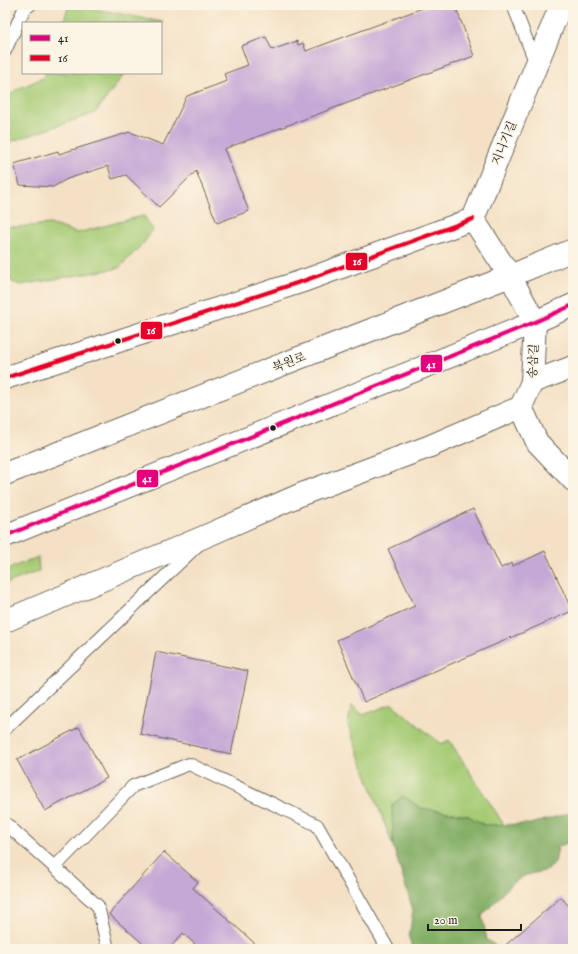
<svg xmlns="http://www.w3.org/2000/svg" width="578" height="954" font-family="'IM FELL English','Noto Serif KR',serif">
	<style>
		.green { fill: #a5cb75; stroke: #607448 }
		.forest { fill: #84af66; stroke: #506641 }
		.building { fill: #c6a8d6 }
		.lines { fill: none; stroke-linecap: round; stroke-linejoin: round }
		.service-casing { stroke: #686157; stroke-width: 14 }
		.minor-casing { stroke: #686157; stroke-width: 24 }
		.tertiary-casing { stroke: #686157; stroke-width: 24 }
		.service { stroke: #fff; stroke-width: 12 }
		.minor { stroke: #fff; stroke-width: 22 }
		.tertiary { stroke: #fff; stroke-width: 22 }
		.bus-1-casing { stroke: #fcf5e5; stroke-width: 7 }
		.bus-2-casing { stroke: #fcf5e5; stroke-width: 7 }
		.bus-1 { stroke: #e5007d; stroke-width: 4 }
		.bus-2 { stroke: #e4002b; stroke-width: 4 }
		.bus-dot { fill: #1c1c1c; stroke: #fcf5e5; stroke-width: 1.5 }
		.labels { text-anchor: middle; stroke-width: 3; stroke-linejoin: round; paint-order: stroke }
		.street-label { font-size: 12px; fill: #1c1c1c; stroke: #fcf5e5 }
		.line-badge { stroke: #fcf5e5; stroke-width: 1.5 }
		.badge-label { font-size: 11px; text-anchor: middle; font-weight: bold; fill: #fff }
	</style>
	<rect width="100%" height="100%" fill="#fcf5e5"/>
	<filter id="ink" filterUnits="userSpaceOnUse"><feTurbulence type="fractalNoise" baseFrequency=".025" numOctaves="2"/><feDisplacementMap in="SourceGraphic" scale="8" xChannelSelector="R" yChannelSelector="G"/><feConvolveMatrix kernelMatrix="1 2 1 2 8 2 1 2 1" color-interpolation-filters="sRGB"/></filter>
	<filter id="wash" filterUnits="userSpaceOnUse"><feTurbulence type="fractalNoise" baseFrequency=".012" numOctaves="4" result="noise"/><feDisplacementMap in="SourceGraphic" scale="16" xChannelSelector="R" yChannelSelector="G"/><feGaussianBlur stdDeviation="0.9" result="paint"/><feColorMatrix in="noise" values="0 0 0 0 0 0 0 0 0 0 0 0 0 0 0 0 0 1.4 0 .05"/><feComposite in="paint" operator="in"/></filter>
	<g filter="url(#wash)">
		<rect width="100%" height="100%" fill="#f4e1c5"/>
		<!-- green -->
		<g class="green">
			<path d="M69 5H74L163 22 161 25V23H63Z"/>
			<path d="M45 73H125L95 113 7 143 5 147V100L17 89 43 78Z"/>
			<path d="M144 216 153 230 142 245 119 268 21 285 12 282 5 266V226L16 227 50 224 77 233 138 217Z"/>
			<path d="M38 557 39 571 5 584V570Z"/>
			<path d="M392 704 441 744 449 740 504 825H484L466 815 421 808 403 796 392 805 393 846 348 725 351 705 363 715Z"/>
		</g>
		<!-- forest -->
		<path class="forest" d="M403 796 421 808 467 815 484 825 531 824 573 812V840L558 847 555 863 548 870 526 875 511 884 482 916 487 940 501 949H413L409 938 413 910 393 846 392 805Z"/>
		<g id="blocks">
			<!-- building -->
			<g class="building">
				<path d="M431 5H455L474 56 224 149 249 211 217 223 196 171 159 207 126 175 112 179 108 166 67 179 53 187 20 185 14 164 58 151 59 154 130 132 163 145 187 96 227 81 224 74 248 65 241 46 266 37 272 50 297 41 298 45 303 43 306 51Z"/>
				<path d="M473 509 501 568 512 563 513 566 545 551 572 611 364 702 337 640 415 606 388 549Z"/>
				<path d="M156 652 248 671 231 754 140 734Z"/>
				<path d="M79 727 107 778 45 811 17 760Z"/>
				<path d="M164 852 198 882 193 888 261 949H200L183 933 169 949H149L109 914Z"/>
				<path d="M561 897 573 911V949H501Z"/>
			</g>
		</g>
	</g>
	<g filter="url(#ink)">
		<use href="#blocks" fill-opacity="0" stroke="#686157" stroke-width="1"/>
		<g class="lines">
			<!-- service casing -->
			<g class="service-casing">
				<g id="service">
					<path d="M513 5 536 64"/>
					<path d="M5 51 24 9 30 5"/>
					<path d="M5 729 197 546"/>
					<path d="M5 823 98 906 108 949"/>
					<path d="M55 867 133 786 189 764 317 825 388 949"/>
				</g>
			</g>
			<!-- minor casing -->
			<g class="minor-casing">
				<g id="minor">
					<path d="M510 276 473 219 561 5"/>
					<path d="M5 378 306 280 473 219"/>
					<path d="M532 382 573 367"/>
					<path d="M5 621 206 536 302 494 428 447 521 407"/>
				</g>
			</g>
			<!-- tertiary casing -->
			<g class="tertiary-casing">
				<g id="tertiary">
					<path d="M510 276 535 322 532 382 521 407 537 442 573 480"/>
					<path d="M5 474 286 363 510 276 573 250"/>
					<path d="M5 536 535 322 573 305"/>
				</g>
			</g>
			<!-- service -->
			<use href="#service" class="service"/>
			<!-- minor -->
			<use href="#minor" class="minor"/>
			<!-- tertiary -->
			<use href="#tertiary" class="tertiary"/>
			<!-- bus-1 casing -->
			<g class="bus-1-casing">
				<path id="bus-1" d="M5 536 535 322 573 305"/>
			</g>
			<!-- bus-2 casing -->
			<g class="bus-2-casing">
				<path id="bus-2" d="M5 378 306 280 473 219"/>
			</g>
			<!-- bus-1 -->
			<use href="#bus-1" class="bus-1"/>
			<!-- bus-2 -->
			<use href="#bus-2" class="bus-2"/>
		</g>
	</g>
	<!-- markers -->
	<g class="bus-dot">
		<circle cx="118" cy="341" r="3.5"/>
		<circle cx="273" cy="428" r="3.5"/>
	</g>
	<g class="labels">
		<!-- street labels -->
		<g class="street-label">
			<text transform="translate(504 143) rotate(-68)" y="4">지니기길</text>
			<text transform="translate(533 361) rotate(-87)" y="4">송삼길</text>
			<text transform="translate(289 362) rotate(-21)" y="4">북원로</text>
		</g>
	</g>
	<g class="line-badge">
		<rect x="345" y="252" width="23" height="19" rx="4" fill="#e4002b"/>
		<rect x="140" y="321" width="23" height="19" rx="4" fill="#e4002b"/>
		<rect x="420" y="354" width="23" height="19" rx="4" fill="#e5007d"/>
		<rect x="136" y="469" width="23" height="19" rx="4" fill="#e5007d"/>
	</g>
	<g class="badge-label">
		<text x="357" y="265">16</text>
		<text x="151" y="334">16</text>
		<text x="431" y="368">41</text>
		<text x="147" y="482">41</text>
	</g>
	<!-- margin -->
	<rect width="578" height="954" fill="none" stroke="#fcf5e5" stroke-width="20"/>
	<!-- legend -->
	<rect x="22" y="22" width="140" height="52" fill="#fcf5e5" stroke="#a29e95"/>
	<rect x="30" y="35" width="20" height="6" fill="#e5007d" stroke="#a29e95"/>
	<text x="58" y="42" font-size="12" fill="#1c1c1c">41</text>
	<rect x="30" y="55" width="20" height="6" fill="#e4002b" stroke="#a29e95"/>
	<text x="58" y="62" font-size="12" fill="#1c1c1c">16</text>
	<!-- scale -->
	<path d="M428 924v6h93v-6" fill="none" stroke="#1c1c1c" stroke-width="2"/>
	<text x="434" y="924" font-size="12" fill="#1c1c1c" stroke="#fcf5e5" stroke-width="3" paint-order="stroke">20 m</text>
</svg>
